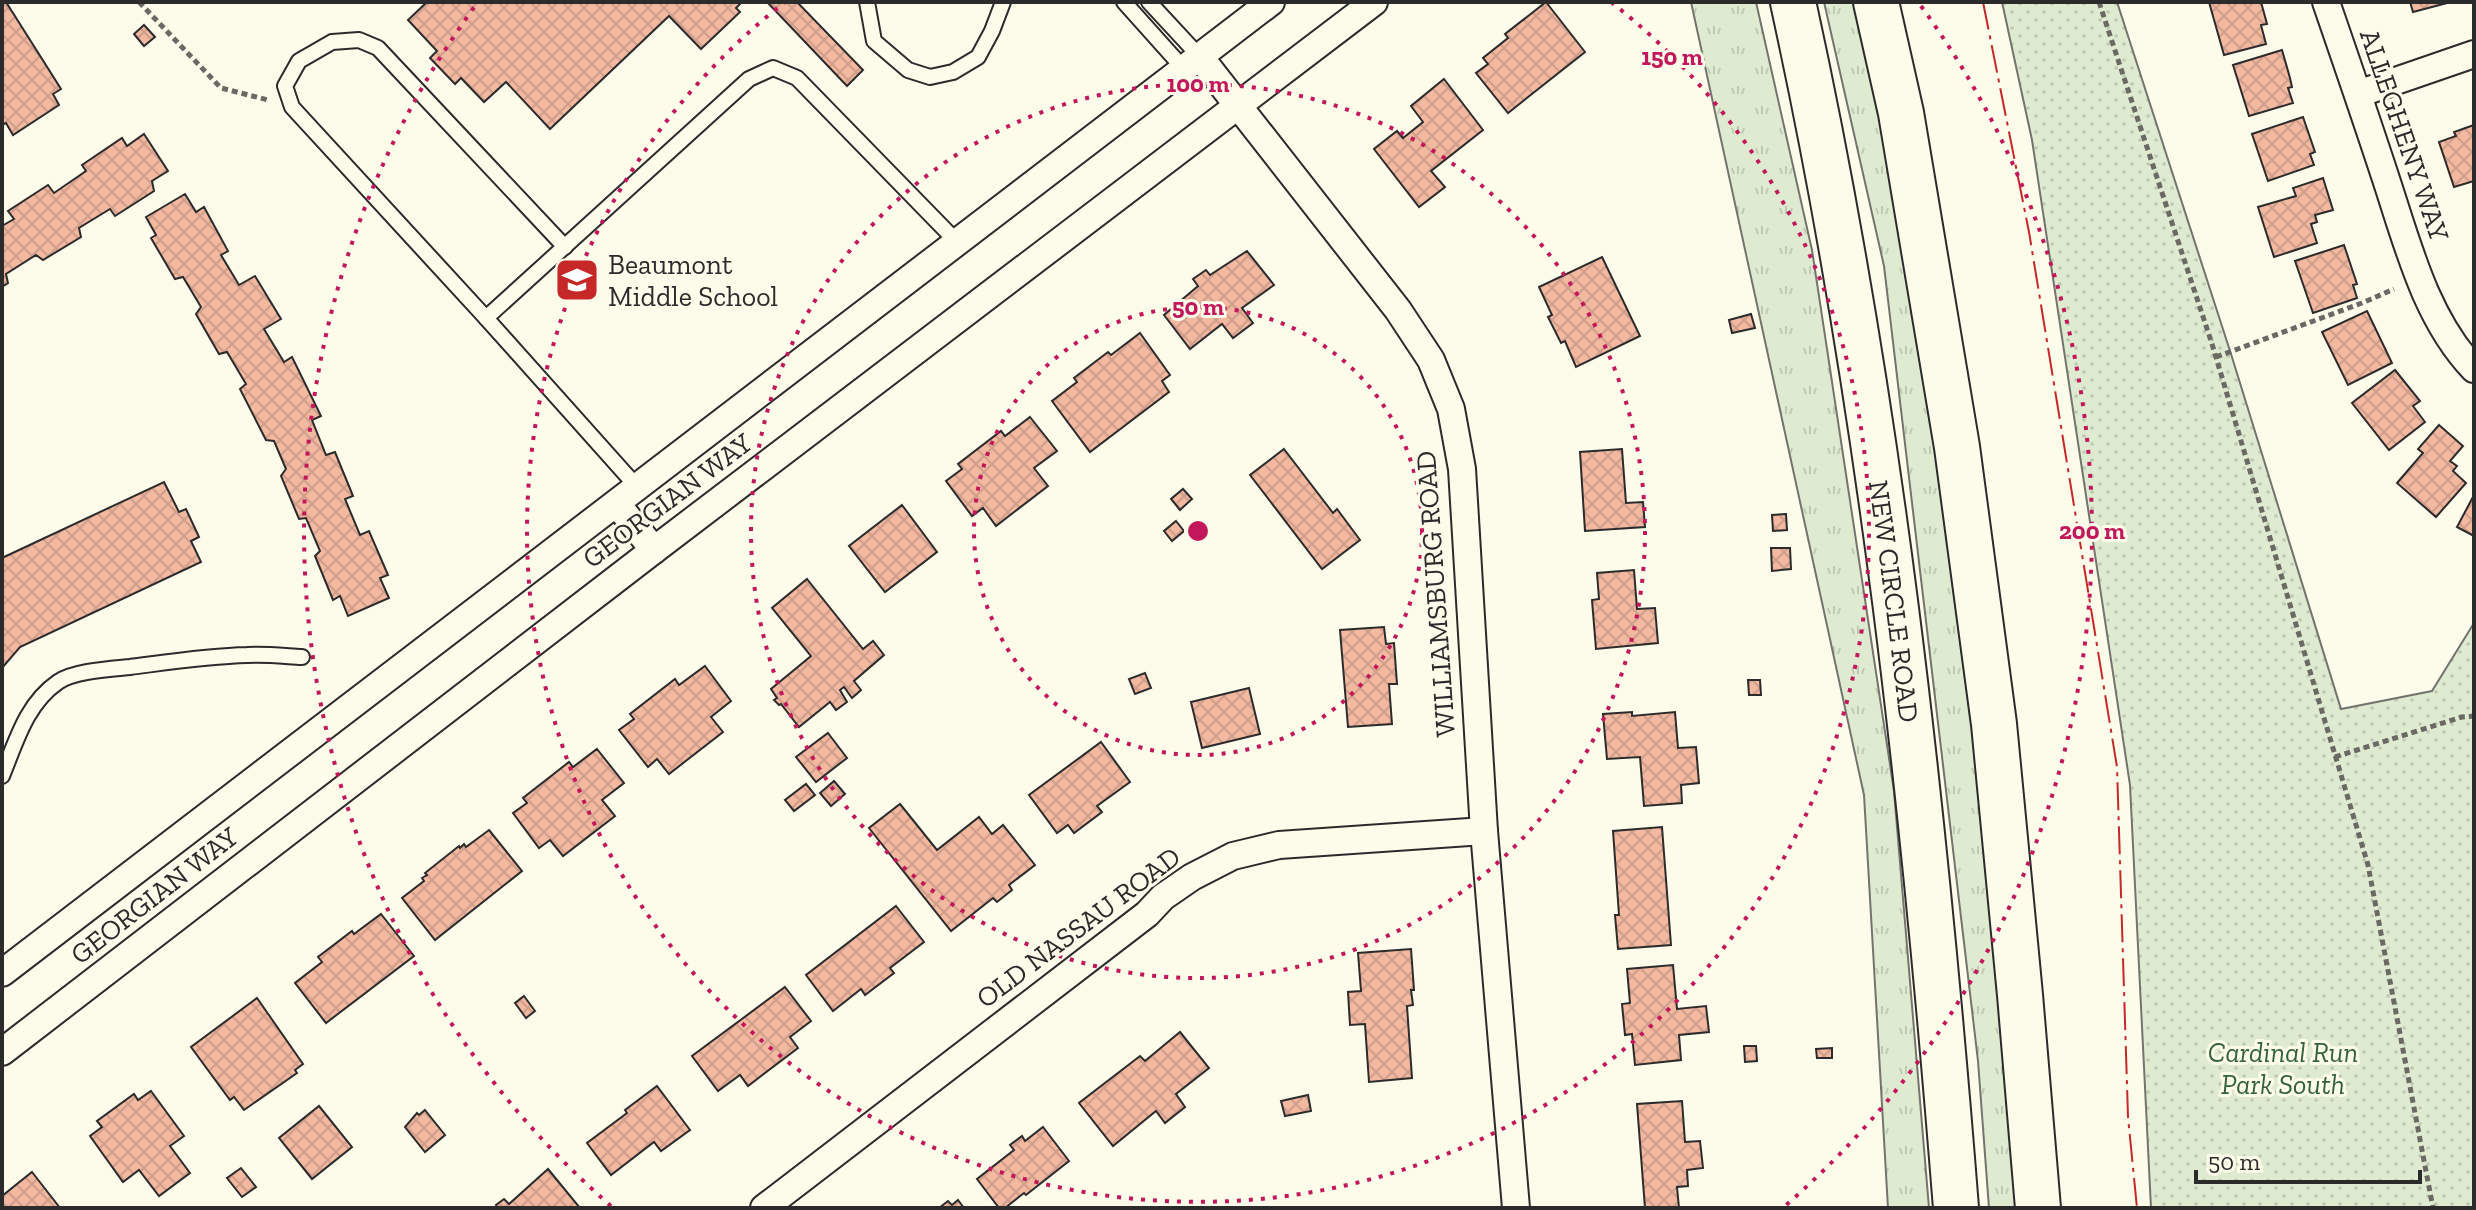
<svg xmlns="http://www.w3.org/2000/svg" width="2476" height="1210" font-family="'Zilla Slab',serif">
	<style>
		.grass { fill: url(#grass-tufts); stroke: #74746e; stroke-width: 2 }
		.park { fill: url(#park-dots); stroke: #74746e; stroke-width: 2 }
		.building { fill: url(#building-cross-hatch); stroke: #2b2b2b; stroke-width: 2 }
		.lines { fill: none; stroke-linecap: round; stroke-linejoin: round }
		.service-casing { stroke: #2b2b2b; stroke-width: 18 }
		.minor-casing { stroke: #2b2b2b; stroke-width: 30 }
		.motorway-casing { stroke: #2b2b2b; stroke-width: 48 }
		.path { stroke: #6a6964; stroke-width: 5; stroke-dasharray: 6 4; stroke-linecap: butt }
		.service { stroke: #fdfbea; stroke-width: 14 }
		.minor { stroke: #fdfbea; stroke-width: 26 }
		.motorway { stroke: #fdfbea; stroke-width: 44 }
		.power { stroke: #c62828; stroke-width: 2; stroke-dasharray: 28 6 4 6; stroke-linecap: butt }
		.ring { fill: none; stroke: #c2185b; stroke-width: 4; stroke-dasharray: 4 8 }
		.labels { text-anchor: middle; stroke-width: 6; stroke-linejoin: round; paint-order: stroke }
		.street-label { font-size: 28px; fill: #2b2b2b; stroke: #fdfbea }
		.poi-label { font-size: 28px; fill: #2b2b2b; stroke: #fdfbea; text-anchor: start }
		.park-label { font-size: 28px; font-style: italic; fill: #34623c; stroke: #fdfbea }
		.centre { fill: #c2185b; stroke: #fdfbea; stroke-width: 4 }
		.ring-label { font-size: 24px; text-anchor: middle; font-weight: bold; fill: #c2185b; stroke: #fdfbea; stroke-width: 6; stroke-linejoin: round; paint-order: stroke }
	</style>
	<defs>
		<pattern id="grass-tufts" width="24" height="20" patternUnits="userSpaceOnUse" patternTransform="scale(2)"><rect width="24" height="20" fill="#deebd1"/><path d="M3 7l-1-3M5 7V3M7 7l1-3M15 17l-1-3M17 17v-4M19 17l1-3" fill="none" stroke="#bfcab4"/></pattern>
		<pattern id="park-dots" width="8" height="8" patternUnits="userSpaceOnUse" patternTransform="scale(2)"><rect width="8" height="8" fill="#deebd1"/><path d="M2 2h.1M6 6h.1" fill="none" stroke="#bfcab4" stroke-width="1.8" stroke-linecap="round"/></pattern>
		<pattern id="building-cross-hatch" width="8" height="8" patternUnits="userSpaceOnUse" patternTransform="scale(2)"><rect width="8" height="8" fill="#f2b8a0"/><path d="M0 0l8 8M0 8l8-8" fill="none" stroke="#d09e8a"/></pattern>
	</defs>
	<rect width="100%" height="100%" fill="#fdfbea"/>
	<!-- grass -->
	<g class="grass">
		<path d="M1691 2H1756L1812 250 1894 791 1929 1208H1888L1864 795Z"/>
		<path d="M1824 2H1856L1910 262 1990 866 2021 1208H1989L1978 1061 1884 266Z"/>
	</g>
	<!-- park -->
	<path class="park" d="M2002 2H2117L2231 354 2341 709 2432 691 2474 623V1208H2151L2130 785 2032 140Z"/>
	<!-- building -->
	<g class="building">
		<path d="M2 2H6L61 89 53 94 59 105 13 135 6 123 2 125Z"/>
		<path d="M427 2H742L736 8 740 12 701 49 669 16 550 129 506 82 484 102 461 78 455 84 430 58 437 51 408 20Z"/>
		<path d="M767 2H797L863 70 847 86Z"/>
		<path d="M1546 2 1585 52 1508 113 1476 73 1488 64 1483 58 1508 38 1505 34Z"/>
		<path d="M2209 2H2261L2267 24 2261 25 2266 44 2224 55Z"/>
		<path d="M2410 2H2451L2413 12Z"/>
		<path d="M144 25 155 37 144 46 134 34Z"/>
		<path d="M2282 50 2290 78 2292 87 2288 88 2293 103 2249 116 2233 65Z"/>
		<path d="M1444 79 1483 130 1431 171 1445 187 1419 207 1374 149 1397 131 1403 138 1423 122 1411 106Z"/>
		<path d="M2303 117 2315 152 2310 154 2314 165 2268 181 2252 134Z"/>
		<path d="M2474 125V181L2454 187 2439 142 2456 136 2454 132Z"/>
		<path d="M144 134 168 171 152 181 154 191 115 216 110 209 79 228 81 237 43 260 36 255 6 274 8 283 2 287V226L14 219 8 211 48 185 54 193 86 171 82 165 122 138 127 146Z"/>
		<path d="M2323 178 2333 210 2315 215 2317 222 2311 224 2317 243 2274 257 2258 207 2296 196 2293 188Z"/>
		<path d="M185 194 196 212 204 207 228 251 221 255 239 285 255 276 281 319 264 329 284 362 292 357 321 416 312 420 326 455 335 452 353 496 345 499 360 535 369 531 388 575 380 578 389 598 348 616 340 596 333 600 315 556 320 551 306 518 299 519 281 476 286 469 274 441 266 440 240 389 246 384 227 352 219 354 196 314 201 307 183 277 175 279 151 238 156 235 146 217Z"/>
		<path d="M2344 245 2357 284 2353 285 2357 298 2313 313 2295 261Z"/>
		<path d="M1247 251 1274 285 1242 308 1253 323 1233 338 1222 324 1190 349 1164 315 1198 286 1193 279 1206 270 1210 275Z"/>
		<path d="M1602 257 1640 336 1576 367 1565 341 1561 343 1548 317 1552 315 1539 287Z"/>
		<path d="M2367 311 2392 363 2348 385 2322 332Z"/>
		<path d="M1751 314 1755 328 1732 333 1729 320Z"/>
		<path d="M1140 333 1170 375 1162 381 1169 392 1090 452 1052 401 1077 382 1074 378 1108 352 1111 355Z"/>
		<path d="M2395 370 2420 401 2413 406 2425 422 2389 450 2352 403Z"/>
		<path d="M1030 417 1057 451 1034 468 1048 486 996 526 983 508 972 516 946 481 962 469 958 464 1001 431 1005 436Z"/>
		<path d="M2439 425 2463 446 2450 461 2457 466 2453 471 2466 483 2436 517 2397 483 2423 453 2418 449Z"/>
		<path d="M1284 449 1333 513 1337 509 1360 540 1322 569 1250 475Z"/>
		<path d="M1622 449 1626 503 1643 502 1645 527 1585 531 1580 452Z"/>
		<path d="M164 482 179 512 186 509 199 537 191 541 201 562 20 647 2 668V558Z"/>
		<path d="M1183 489 1192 499 1180 510 1171 499Z"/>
		<path d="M2474 495V536L2457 527Z"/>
		<path d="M902 505 937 552 885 592 849 546Z"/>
		<path d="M1786 514 1787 530 1773 531 1772 515Z"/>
		<path d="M1176 521 1184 531 1172 541 1164 531Z"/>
		<path d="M1771 548H1790L1791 569 1772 571Z"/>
		<path d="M1634 570 1637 609 1655 608 1658 643 1596 649 1592 600 1599 599 1597 573Z"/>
		<path d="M807 579 863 649 873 641 884 655 854 681 861 690 852 698 844 687 840 690 847 702 836 710 830 702 799 727 781 704 779 705 774 700 777 698 771 689 811 656 772 608Z"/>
		<path d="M1384 627 1386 644 1394 643 1397 684H1389L1392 724 1348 727 1340 630Z"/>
		<path d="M705 666 731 701 711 717 723 732 669 774 657 759 648 767 619 730 634 719 630 714 675 679 679 685Z"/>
		<path d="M1145 673 1151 688 1135 694 1129 679Z"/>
		<path d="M1748 680H1760L1761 695H1749Z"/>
		<path d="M1249 688 1260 734 1202 748 1191 702Z"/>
		<path d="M1632 712V716L1675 712 1678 748 1696 747 1699 783 1681 785 1682 803 1644 806 1640 757 1607 759 1603 714Z"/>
		<path d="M828 733 847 758 816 782 796 757Z"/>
		<path d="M1101 742 1130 782 1097 806 1102 812 1074 833 1068 825 1057 833 1029 795Z"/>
		<path d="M597 749 624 783 602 800 615 816 563 856 550 840 539 848 513 813 527 803 523 798 569 762 573 767Z"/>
		<path d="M834 781 845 794 831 806 820 793Z"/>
		<path d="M806 784 815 795 794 811 785 800Z"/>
		<path d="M900 804 937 850 979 817 992 834 1003 825 1035 865 1009 885 1012 890 997 902 993 898 951 931 869 828Z"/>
		<path d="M1662 827 1671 945 1618 949 1615 915H1619L1613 831Z"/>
		<path d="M489 830 522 871 435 940 402 898 424 881 422 878 427 875 425 873 459 846 460 848 464 844 466 847Z"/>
		<path d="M896 906 924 942 890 968 894 973 865 995 861 989 833 1011 806 975Z"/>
		<path d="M381 914 414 956 326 1023 295 983 322 962 318 957 352 931 354 934Z"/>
		<path d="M1411 949 1414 990H1411L1413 1005 1407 1006 1412 1078 1369 1082 1365 1024 1350 1025 1348 992 1361 991 1358 953Z"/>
		<path d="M1673 965 1677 1009 1706 1006 1709 1032 1679 1035 1681 1060 1635 1065 1632 1034 1625 1035 1622 1004 1630 1003 1627 969Z"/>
		<path d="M785 987 811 1021 790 1037 798 1048 748 1086 740 1075 718 1091 692 1056Z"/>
		<path d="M524 996 535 1011 526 1018 515 1003Z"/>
		<path d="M257 998 303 1064 295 1070 297 1073 244 1110 234 1097 230 1100 191 1047Z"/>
		<path d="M1180 1032 1209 1068 1176 1094 1185 1107 1165 1123 1156 1111 1113 1146 1079 1103 1140 1056 1145 1061Z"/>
		<path d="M1744 1046H1756L1757 1061 1745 1062Z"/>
		<path d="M1832 1048V1058H1817L1816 1049Z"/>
		<path d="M657 1086 690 1130 661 1151 654 1142 611 1175 587 1143 627 1113 625 1110Z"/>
		<path d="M151 1091 184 1136 170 1146 190 1173 159 1196 139 1170 123 1182 90 1136 102 1127 97 1121 134 1094 138 1100Z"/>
		<path d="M1308 1095 1311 1111 1285 1116 1281 1101Z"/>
		<path d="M1682 1101 1685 1142 1700 1141 1703 1168 1687 1170 1688 1186 1677 1187 1679 1208H1645L1637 1104Z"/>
		<path d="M319 1106 352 1147 312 1179 279 1138Z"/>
		<path d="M425 1110 445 1135 425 1152 405 1127 417 1113 419 1115Z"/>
		<path d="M1043 1127 1069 1161 1026 1195 1024 1193 1005 1208H999L977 1179 1014 1150 1010 1145 1022 1136 1025 1141Z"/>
		<path d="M241 1168 256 1187 242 1197 227 1178Z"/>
		<path d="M548 1169 580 1208H498L496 1205 504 1199 509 1204Z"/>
		<path d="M32 1172 60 1208H2V1196Z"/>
		<path d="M958 1200 964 1208H939L948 1201 952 1205Z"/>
	</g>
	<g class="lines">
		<!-- service casing -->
		<g class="service-casing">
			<g id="service">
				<path d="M867 2 874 41 908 70 930 77 953 72 978 57 992 31 1003 2"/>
				<path d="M1124 2 1184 69"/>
				<path d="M1149 2 1200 57"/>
				<path d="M486 318 292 107 285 86 299 61 332 42 359 40 378 48 565 247"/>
				<path d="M638 488 486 318 749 79 773 68 797 78 958 243"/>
				<path d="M2 776C16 742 26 704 58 682 74 671 110 669 130 667 169 662 208 656 247 655 265 654 284 656 302 657"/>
			</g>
		</g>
		<!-- minor casing -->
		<g class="minor-casing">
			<g id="minor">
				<path d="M2326 2C2346 60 2366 118 2385 176 2407 242 2425 318 2474 369"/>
				<path d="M1200 57 1398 310 1431 360 1451 409 1462 469 1484 831 1516 1208"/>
				<path d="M2358 94 2474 54"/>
				<path d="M617 504 654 550"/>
				<path d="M2 973 1271 2"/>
				<path d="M2 1052 654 550 1374 2"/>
				<path d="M764 1208 1147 914 1163 897 1192 877 1233 856 1279 845 1484 831"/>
			</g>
		</g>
		<!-- motorway casing -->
		<g class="motorway-casing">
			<g id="motorway">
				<path id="s1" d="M1793 2C1880 399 1924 803 1956 1208"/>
				<path d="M1876 2 1901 113 1957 447 1994 724 2020 995 2038 1208"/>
			</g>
		</g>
		<!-- path -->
		<g class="path">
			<path d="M139 2 221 88 268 100"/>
			<path d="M2099 2 2212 344 2368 865 2433 1208"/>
			<path d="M2216 357 2362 303 2394 289"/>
			<path d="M2335 757 2462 717 2474 716"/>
		</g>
		<!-- service -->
		<use href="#service" class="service"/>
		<!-- minor -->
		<use href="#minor" class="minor"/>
		<!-- motorway -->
		<use href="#motorway" class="motorway"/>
		<!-- power -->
		<path class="power" d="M1983 2 2029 232 2117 767 2128 1117 2137 1208"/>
	</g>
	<!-- distance rings -->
	<g class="ring">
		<circle cx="1198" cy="531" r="224"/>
		<circle cx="1198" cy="531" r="447"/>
		<path d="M1611 2A671 671 0 1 1 785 2"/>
		<path d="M611 1206A894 894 0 0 1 475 6M1921 6A894 894 0 0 1 1785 1206"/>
	</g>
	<!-- icons -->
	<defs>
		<g id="school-square" transform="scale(2.3)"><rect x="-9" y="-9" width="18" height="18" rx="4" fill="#c62828" stroke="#fdfbea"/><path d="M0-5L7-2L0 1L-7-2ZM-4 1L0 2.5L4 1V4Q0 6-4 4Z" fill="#fff"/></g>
	</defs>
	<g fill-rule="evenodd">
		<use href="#school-square" x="577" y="280"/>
	</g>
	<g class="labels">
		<!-- street labels -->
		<g class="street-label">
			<text transform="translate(2405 135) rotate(71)" y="10">ALLEGHENY WAY</text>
			<text transform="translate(667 500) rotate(-37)" y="10">GEORGIAN WAY</text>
			<text transform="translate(1435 594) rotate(-94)" y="10">WILLIAMSBURG ROAD</text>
			<text dy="10" stroke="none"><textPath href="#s1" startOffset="608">NEW CIRCLE ROAD</textPath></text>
			<text transform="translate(154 895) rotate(-38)" y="10">GEORGIAN WAY</text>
			<text transform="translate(1078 927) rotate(-37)" y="10">OLD NASSAU ROAD</text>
		</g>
		<!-- poi labels -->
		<g class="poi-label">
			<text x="608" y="274">Beaumont<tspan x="608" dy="32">Middle School</tspan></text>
		</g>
		<!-- park labels -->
		<g class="park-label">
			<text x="2283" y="1062">Cardinal Run<tspan x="2283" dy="32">Park South</tspan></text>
		</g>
	</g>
	<circle cx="1198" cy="531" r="12" class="centre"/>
	<g class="ring-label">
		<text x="1672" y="65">150 m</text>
		<text x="1198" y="92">100 m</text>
		<text x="1198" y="315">50 m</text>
		<text x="2092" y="539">200 m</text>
	</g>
	<!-- border -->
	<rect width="2476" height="1210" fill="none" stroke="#2b2b2b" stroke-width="8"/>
	<!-- scale -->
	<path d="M2196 1170v12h224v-12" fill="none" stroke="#2b2b2b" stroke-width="4"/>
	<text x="2208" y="1170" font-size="24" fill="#2b2b2b" stroke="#fdfbea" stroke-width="6" paint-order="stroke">50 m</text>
</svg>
